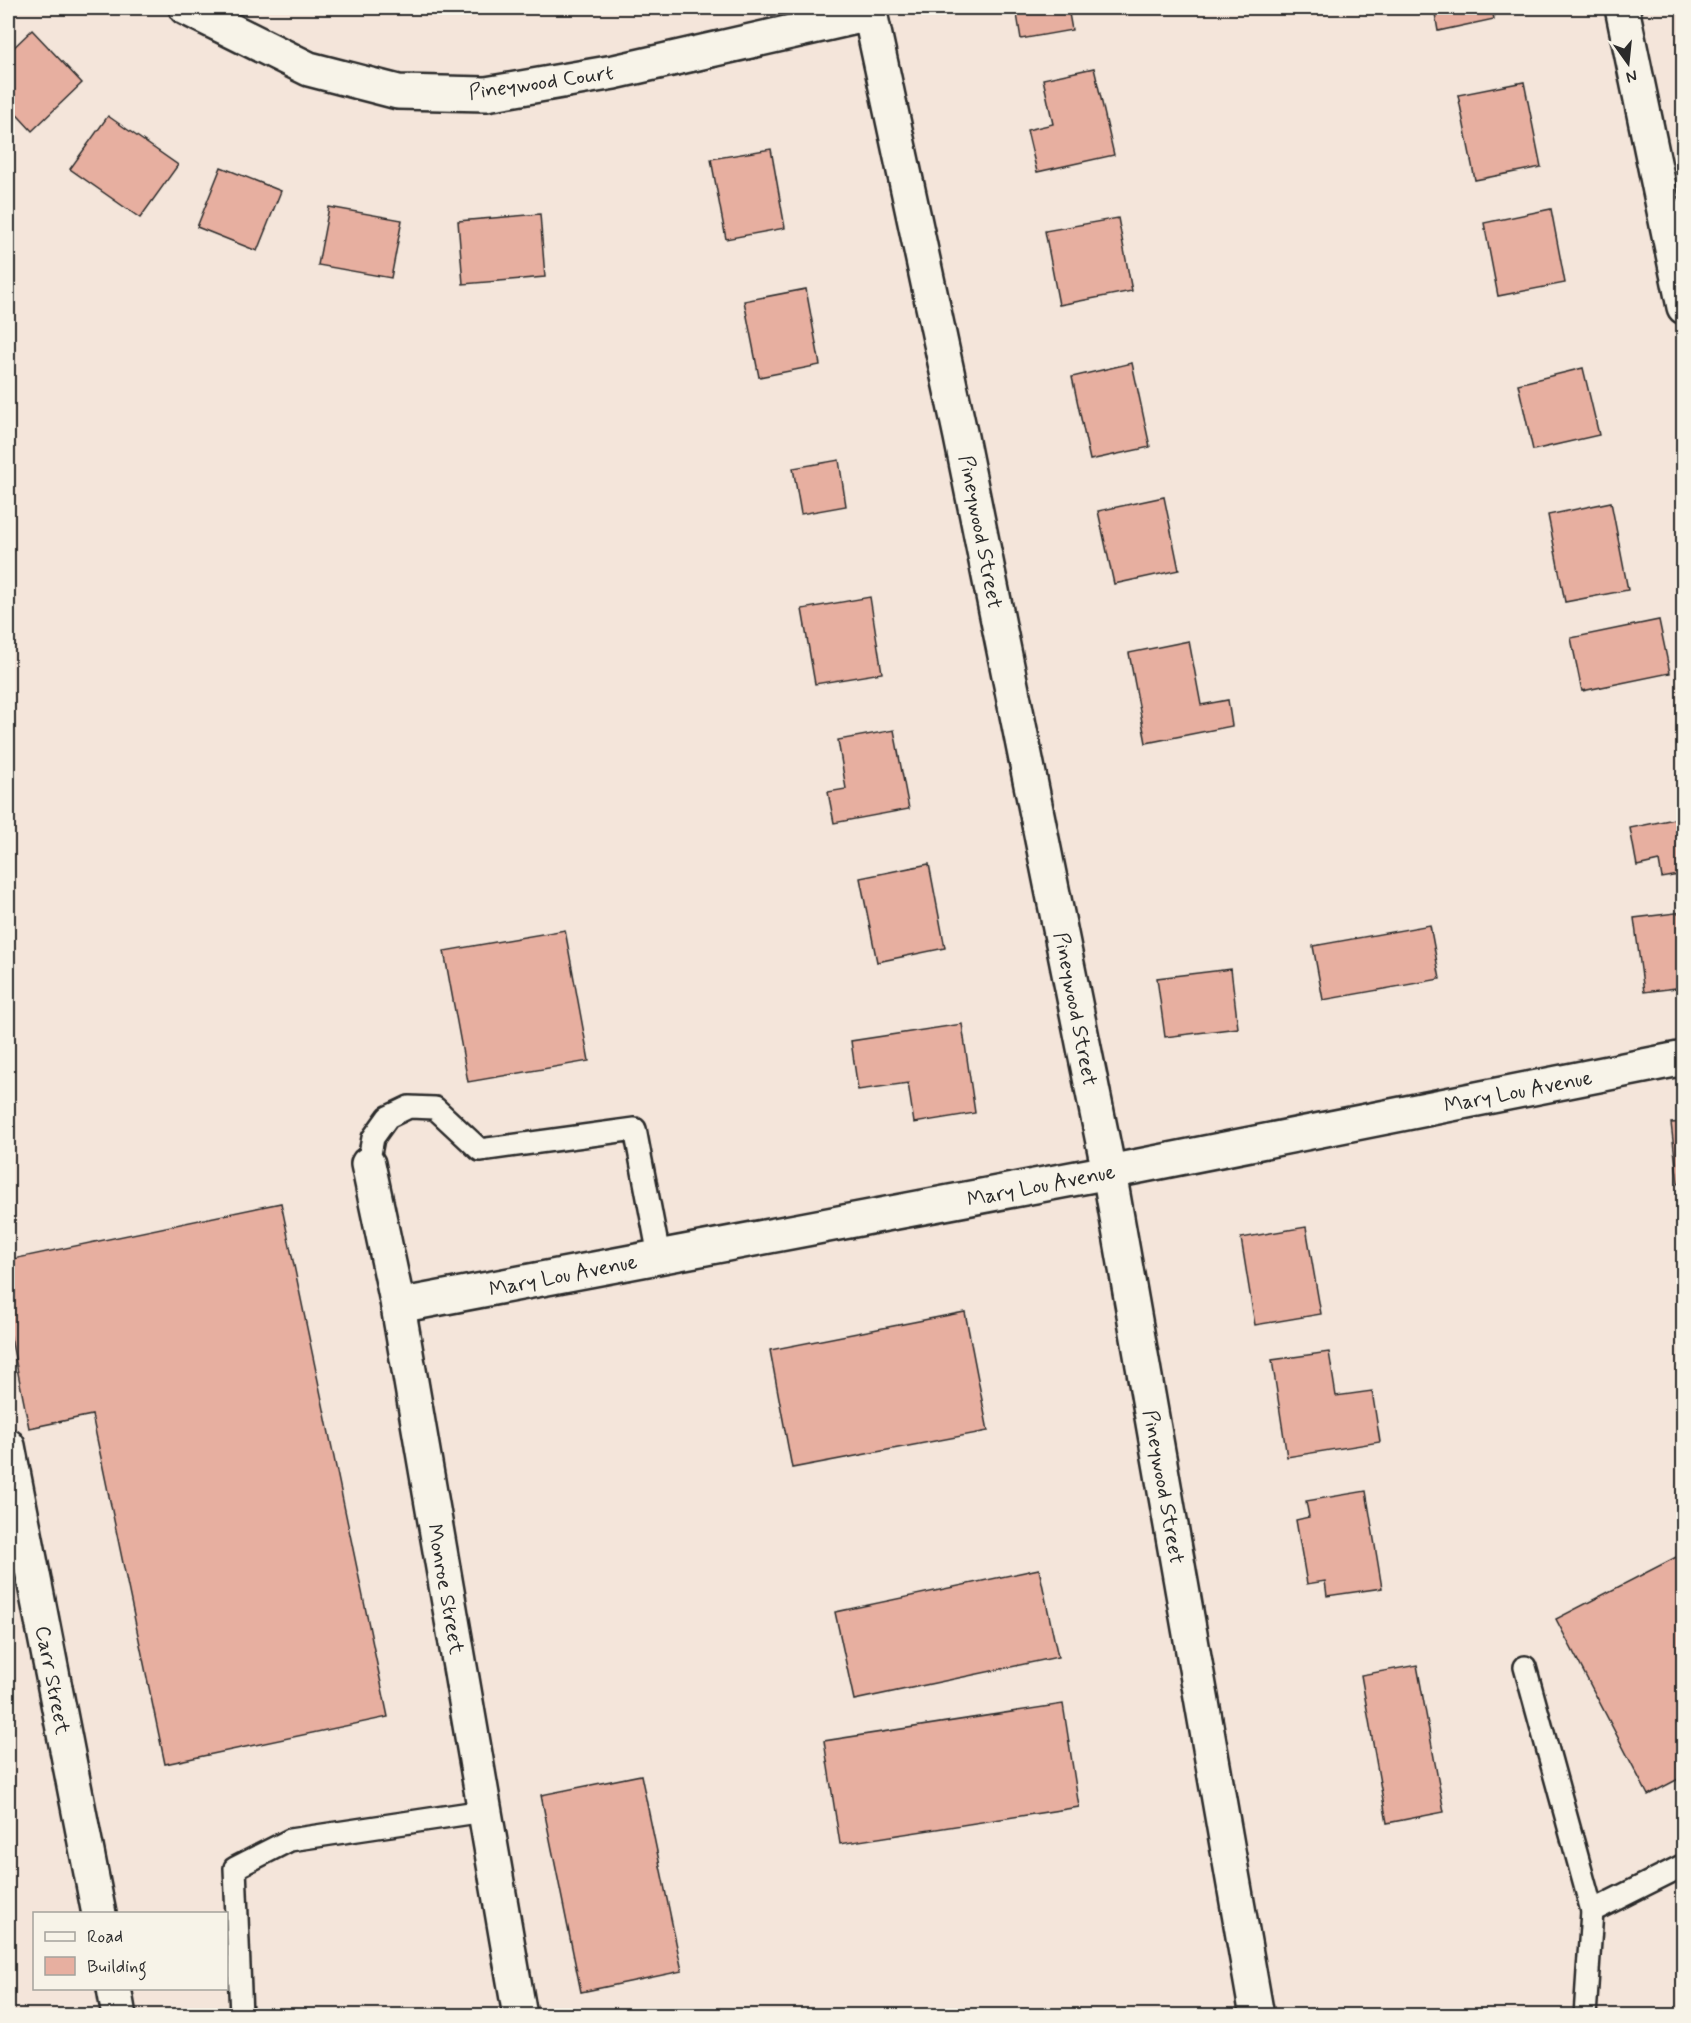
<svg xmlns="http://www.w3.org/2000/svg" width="1691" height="2023" font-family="Mynerve,sans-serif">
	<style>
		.building { fill: #e7afa0; stroke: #2b2b2b; stroke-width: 1.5 }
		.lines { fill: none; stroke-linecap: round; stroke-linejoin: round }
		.service-casing { stroke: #2b2b2b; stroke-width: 26 }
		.minor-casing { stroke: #2b2b2b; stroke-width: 38 }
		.service { stroke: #f7f3e8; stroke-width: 21 }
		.minor { stroke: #f7f3e8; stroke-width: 33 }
		.labels { text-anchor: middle; stroke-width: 6; stroke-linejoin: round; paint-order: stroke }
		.street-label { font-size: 21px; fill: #2b2b2b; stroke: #f7f3e8 }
	</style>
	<rect width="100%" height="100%" fill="#f4e5da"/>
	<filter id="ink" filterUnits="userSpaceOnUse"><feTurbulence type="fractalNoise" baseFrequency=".0167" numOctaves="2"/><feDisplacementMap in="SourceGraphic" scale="12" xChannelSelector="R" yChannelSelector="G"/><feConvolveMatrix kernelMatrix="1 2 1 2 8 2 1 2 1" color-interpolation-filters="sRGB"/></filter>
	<g filter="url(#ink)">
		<!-- building -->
		<g class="building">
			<path d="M1016 8H1068L1072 30 1021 39Z"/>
			<path d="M1434 8H1492L1494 19 1438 31Z"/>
			<path d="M32 30 82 83 32 131 8 105V53Z"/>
			<path d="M1094 68 1114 155 1037 172 1027 130 1053 124 1043 79Z"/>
			<path d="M1524 82 1541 167 1475 180 1458 95Z"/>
			<path d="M108 116 178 165 140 218 70 169Z"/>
			<path d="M771 149 785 228 726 239 711 159Z"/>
			<path d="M221 167 281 191 257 251 197 227Z"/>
			<path d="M329 207 402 220 391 278 318 265Z"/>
			<path d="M1551 209 1565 283 1498 296 1484 223Z"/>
			<path d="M540 214 545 277 463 284 458 221Z"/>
			<path d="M1118 218 1132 291 1059 305 1045 231Z"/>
			<path d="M806 289 820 365 759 377 744 301Z"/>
			<path d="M1132 363 1150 447 1090 460 1072 377Z"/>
			<path d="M1583 368 1599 435 1533 450 1518 384Z"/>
			<path d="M839 460 846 506 801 514 793 468Z"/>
			<path d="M1164 497 1179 570 1114 584 1098 511Z"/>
			<path d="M1611 502 1628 590 1565 602 1548 515Z"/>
			<path d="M870 597 882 673 815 684 802 609Z"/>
			<path d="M1659 620 1670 673 1582 691 1571 638Z"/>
			<path d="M1189 641 1201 705 1228 700 1232 726 1146 743 1129 653Z"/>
			<path d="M894 730 909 809 834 823 828 792 846 789 838 740Z"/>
			<path d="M1684 817V874L1662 878 1659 861 1637 866 1630 828Z"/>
			<path d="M929 864 945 948 877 962 860 878Z"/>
			<path d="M1684 912V987L1644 992 1634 918Z"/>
			<path d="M1430 925 1440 979 1323 1000 1313 946Z"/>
			<path d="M565 930 589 1061 468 1082 444 951Z"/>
			<path d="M1231 969 1238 1028 1165 1037 1157 978Z"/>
			<path d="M962 1024 975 1113 914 1123 908 1083 858 1090 851 1041Z"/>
			<path d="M1684 1122V1183L1678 1184 1671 1123Z"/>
			<path d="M281 1203 388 1717 165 1764 92 1415 29 1428 8 1323V1260Z"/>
			<path d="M1306 1227 1321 1314 1255 1325 1241 1238Z"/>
			<path d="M965 1312 988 1431 792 1468 770 1350Z"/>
			<path d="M1329 1352 1336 1396 1372 1391 1380 1442 1287 1457 1272 1360Z"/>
			<path d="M1366 1491 1382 1588 1327 1596 1325 1581 1307 1584 1296 1520 1309 1517 1306 1501Z"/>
			<path d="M1684 1553V1776L1648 1795 1556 1619Z"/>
			<path d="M1039 1569 1058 1657 854 1700 835 1612Z"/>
			<path d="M1417 1665 1444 1812 1387 1823 1361 1675Z"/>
			<path d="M1063 1704 1079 1807 840 1844 824 1741Z"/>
			<path d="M641 1775 682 1971 581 1992 541 1795Z"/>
		</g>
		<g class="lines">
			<!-- service casing -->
			<g class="service-casing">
				<g id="service">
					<path d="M368 1164 373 1138 388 1117 409 1107 435 1108 480 1150 635 1129 659 1256"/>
					<path d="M1525 1667 1592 1911 1585 2016"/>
					<path d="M1592 1911 1684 1865"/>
					<path d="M241 2016 235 1868 290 1840 484 1811"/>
				</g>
			</g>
			<!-- minor casing -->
			<g class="minor-casing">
				<g id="minor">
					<path d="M186 8 309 69 398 92 486 94 614 72 870 14"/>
					<path d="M869 8 961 437 1109 1172 1257 2016"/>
					<path d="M1622 8 1684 307"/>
					<path d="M368 1164 398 1306 520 2016"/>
					<path d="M398 1306 1109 1172 1684 1058"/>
					<path d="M8 1446 99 1914"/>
					<path d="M114 1988 119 2016"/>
				</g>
			</g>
			<!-- service -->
			<use href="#service" class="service"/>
			<!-- minor -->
			<use href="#minor" class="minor"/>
		</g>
	</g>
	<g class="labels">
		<!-- street labels -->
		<g class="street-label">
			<text transform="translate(541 82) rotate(-8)" y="7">Pineywood Court</text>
			<text transform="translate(981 532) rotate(79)" y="7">Pineywood Street</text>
			<text transform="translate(1076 1009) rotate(79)" y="7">Pineywood Street</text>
			<text transform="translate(1518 1091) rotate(-11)" y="7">Mary Lou Avenue</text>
			<text transform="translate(1041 1185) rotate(-11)" y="7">Mary Lou Avenue</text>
			<text transform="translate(563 1275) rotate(-11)" y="7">Mary Lou Avenue</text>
			<text transform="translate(1164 1487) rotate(80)" y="7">Pineywood Street</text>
			<text transform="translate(446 1589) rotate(80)" y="7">Monroe Street</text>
			<text transform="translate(53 1680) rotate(79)" y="7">Carr Street</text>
		</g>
	</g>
	<!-- margin -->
	<rect width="1691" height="2023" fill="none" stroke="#f7f3e8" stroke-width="30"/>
	<rect x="15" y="15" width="1661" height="1993" fill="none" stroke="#2b2b2b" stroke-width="2" filter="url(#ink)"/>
	<!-- legend -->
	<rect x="33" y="1912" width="195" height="78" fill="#f7f3e8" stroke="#a5a39c" stroke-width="1.5"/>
	<rect x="45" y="1932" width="30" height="9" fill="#f7f3e8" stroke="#a5a39c" stroke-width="1.5"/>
	<text x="87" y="1942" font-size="18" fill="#2b2b2b">Road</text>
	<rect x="45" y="1957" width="30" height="18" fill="#e7afa0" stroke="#a5a39c" stroke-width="1.5"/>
	<text x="87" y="1972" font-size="18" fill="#2b2b2b">Building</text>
	<!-- north arrow -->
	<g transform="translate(1628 63) rotate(165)" stroke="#f7f3e8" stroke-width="4.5" paint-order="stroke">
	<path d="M0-4.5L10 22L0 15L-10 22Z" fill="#2b2b2b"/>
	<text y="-9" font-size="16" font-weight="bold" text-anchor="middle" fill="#2b2b2b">N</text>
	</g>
</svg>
